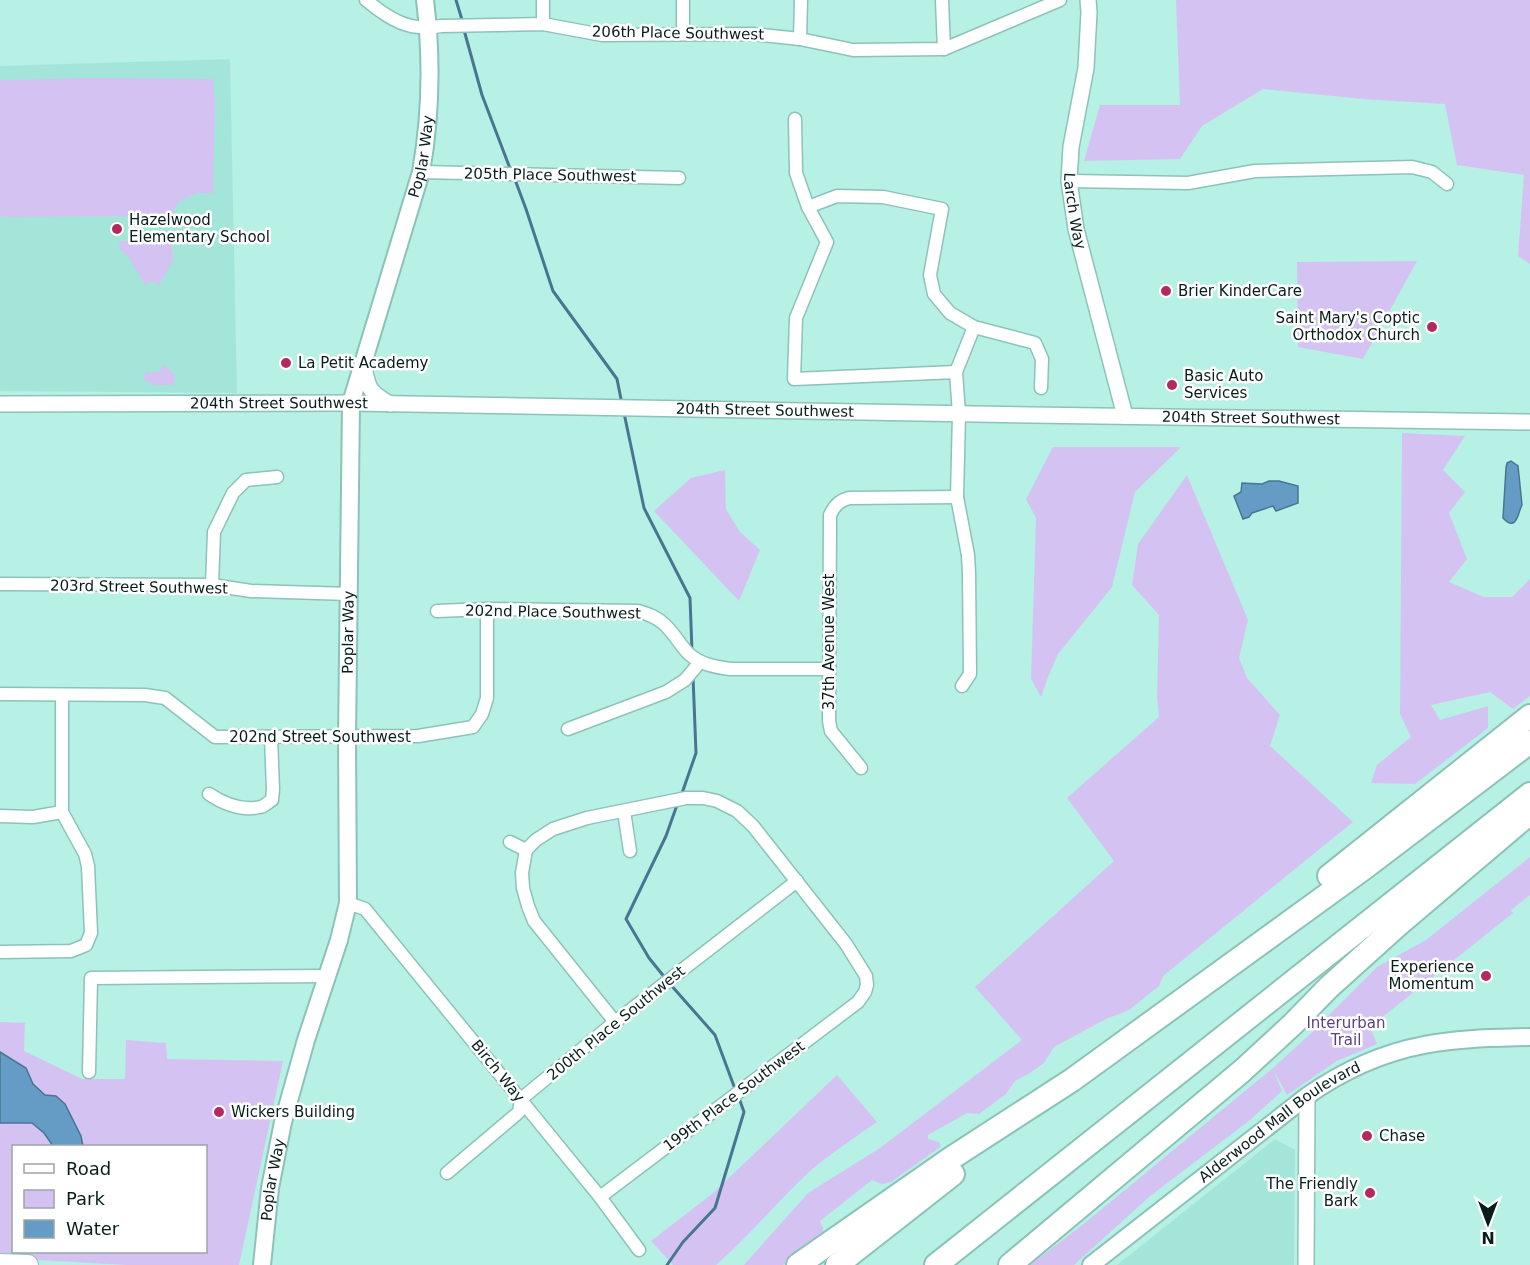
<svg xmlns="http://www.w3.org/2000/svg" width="1530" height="1265" font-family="'DejaVu Sans',sans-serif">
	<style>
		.built { fill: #a3e6d9 }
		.green { fill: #d4c3f2; fill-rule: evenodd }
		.water { fill: #649cc5; stroke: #487692; stroke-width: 1.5 }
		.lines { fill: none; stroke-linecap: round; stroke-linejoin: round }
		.stream { stroke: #487692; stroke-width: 3 }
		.minor-casing { stroke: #8cc3b9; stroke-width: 15 }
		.tertiary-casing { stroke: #8cc3b9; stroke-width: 18 }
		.secondary-casing { stroke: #8cc3b9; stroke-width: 20 }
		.primary-casing { stroke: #8cc3b9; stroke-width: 22 }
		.motorway-casing { stroke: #8cc3b9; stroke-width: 26 }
		.minor { stroke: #fff; stroke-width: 12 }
		.tertiary { stroke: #fff; stroke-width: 15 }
		.secondary { stroke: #fff; stroke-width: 16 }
		.primary { stroke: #fff; stroke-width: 20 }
		.motorway { stroke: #fff; stroke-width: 22 }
		.poi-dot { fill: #b52962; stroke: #fff; stroke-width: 2 }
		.labels { text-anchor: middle; stroke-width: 5; stroke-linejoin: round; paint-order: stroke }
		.street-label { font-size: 15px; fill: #071e1a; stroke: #fff }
		.poi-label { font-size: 15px; fill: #071e1a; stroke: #fff; text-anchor: start }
		.park-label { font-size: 15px; fill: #5c3e84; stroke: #fff }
	</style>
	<rect width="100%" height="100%" fill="#b7f0e5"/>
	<!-- built -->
	<g class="built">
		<path d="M230 59 237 393 0 391V66Z"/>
		<path d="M1275 1139 1295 1150 1294 1265H1117Z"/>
	</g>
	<!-- green -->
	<g class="green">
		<path d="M1176 0H1530V264L1518 256 1524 175 1457 165 1445 104 1363 99 1263 89 1202 126 1180 159 1084 161 1100 105H1180Z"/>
		<path d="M91 78 213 79 215 102 213 193H197L179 201 171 216 9 217 0 216V80Z"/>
		<path d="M119 241H172L173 260 159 285 152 281 145 285 128 256 120 250Z"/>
		<path d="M1417 261 1363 359 1298 347 1297 262Z"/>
		<path d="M164 365 175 375 173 385H154L144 379 145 372H158Z"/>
		<path d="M1402 433 1465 436 1443 470 1465 492 1449 513 1467 559 1449 582 1484 597H1512L1530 579V696L1513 709 1490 692 1431 705 1440 720 1488 706V728L1415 784 1371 783 1377 765 1411 737 1400 714Z"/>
		<path d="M1053 447H1181L1135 492 1112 587 1058 654 1048 677 1041 697 1031 679 1036 518 1026 499Z"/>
		<path d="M725 470 726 509 740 532 760 550 739 601 654 511 691 478Z"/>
		<path d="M1187 475 1248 620 1239 658 1247 678 1280 715 1270 746 1353 822 1163 976 1159 986 1129 1010 1106 1019 1054 1047 1044 1063 1030 1073 1015 1081 1006 1094 979 1114 967 1113 928 1135V1139L939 1142 941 1146 936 1150 891 1182 882 1184 872 1180 820 1221 823 1228V1235L783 1265H744L808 1193 880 1148 1022 1040 975 987 1114 861 1067 798 1159 717 1157 697 1159 615 1132 585 1138 544Z"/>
		<path d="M1530 857V895L1511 910 1513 913 1370 1027 1377 1044 1337 1061 1287 1095 1273 1069 1282 1091 1250 1120 1149 1197 1074 1265H1030L1086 1222 1273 1068 1308 1036 1377 967 1426 940Z"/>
		<path d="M0 1022 25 1023 24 1051 82 1079H125L126 1040 166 1043 167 1059 283 1061 239 1265H127L0 1258ZM14 1146H206V1252H14Z"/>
		<path d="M837 1075 877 1122C854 1138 830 1154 809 1172 777 1202 749 1236 716 1265H673L651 1241 712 1194Z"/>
	</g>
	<!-- water -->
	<g class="water">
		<path d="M1511 461 1518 466 1522 505C1518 512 1517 533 1503 518L1506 468 1507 463Z"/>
		<path d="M1269 481H1279L1298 486V503L1276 511 1273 506 1252 513 1249 517 1243 519 1234 496 1241 492 1242 483 1262 484Z"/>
		<path d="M0 1052 26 1068 33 1084 45 1095 56 1096 65 1104 81 1136 83 1146H53L44 1133 32 1123H0Z"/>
	</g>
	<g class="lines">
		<!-- stream -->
		<g class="stream">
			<path d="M456 0 463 23"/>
			<path d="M464 30 482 95 511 171"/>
			<path d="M514 177 526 209 553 291 617 379 622 404"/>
			<path d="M624 413 644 508 690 598 692 651"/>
			<path d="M681 796 696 753 693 676"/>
			<path d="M666 979 649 958 626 919 666 836 677 805"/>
			<path d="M670 984 715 1035 735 1089"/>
			<path d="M667 1265 683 1242 715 1208 744 1112 739 1098"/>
		</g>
		<!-- minor casing -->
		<g class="minor-casing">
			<g id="minor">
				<path d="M366 0C390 20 410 32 441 26L543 24 602 35 753 34 800 39 853 50 944 49 1060 0"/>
				<path d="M942 0 944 49"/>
				<path d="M543 24V0"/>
				<path d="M683 34V0"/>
				<path d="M800 39 801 0"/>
				<path d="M795 119 796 173 808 207 827 242 796 318 794 379 956 372 959 414 957 497 968 555 969 573 970 674 962 686"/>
				<path d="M421 172 679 178"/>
				<path d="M1069 181 1188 183 1255 171 1412 167 1432 172 1447 184"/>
				<path d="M808 207 837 196 883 197 942 209 930 275 934 294 950 313 974 327 1035 343 1042 359 1041 388"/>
				<path d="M956 372 974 327"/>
				<path d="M0 584 212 585 251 591 349 594"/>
				<path d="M212 585 214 532 233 493 246 480 277 477"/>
				<path d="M437 611 487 609 638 611C648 614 657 617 664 624 674 633 680 645 689 654 700 664 715 667 730 669H829"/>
				<path d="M0 694 145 695 165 698 215 737 418 736 473 727 482 714 487 698V609"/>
				<path d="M568 729 666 692 685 680 700 662"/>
				<path d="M861 768 831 731 829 721 830 515C835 505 839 501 849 498L957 497"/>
				<path d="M209 794C224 804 242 811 260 807 264 807 268 802 272 800L273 789 271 737"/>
				<path d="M624 811 630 851"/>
				<path d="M0 816 33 817 62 812"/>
				<path d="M510 842 526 850"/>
				<path d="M348 903 365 909 600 1197 639 1250"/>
				<path d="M0 952 71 951 86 945 91 933 88 866 85 854 62 812V695"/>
				<path d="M89 1072 91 978 328 976"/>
				<path d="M447 1173 519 1112 521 1099 615 1022 797 881"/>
				<path d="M600 1197 858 1002 865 992 867 985 866 976 846 944 753 826 737 811 717 801 703 798H686L587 818 553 829 536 840 526 850 522 873 523 888 528 906 534 921 615 1022"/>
			</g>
		</g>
		<!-- tertiary casing -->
		<g class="tertiary-casing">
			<g id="tertiary">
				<path id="s1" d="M1088 0 1089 12 1086 68 1071 147 1069 181 1076 229 1125 416"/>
				<path d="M363 362C368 387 367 391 390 404"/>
				<path id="s2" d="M0 404 351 403 1031 415 1530 422"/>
				<path d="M1306 1265 1307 1096"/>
			</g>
		</g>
		<!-- secondary casing -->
		<g class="secondary-casing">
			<g id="secondary">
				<path id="s3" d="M262 1265 270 1188 283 1122 306 1040 339 940 348 903 347 738 351 403 421 172C431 115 432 57 425 0"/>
				<path id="s4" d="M1091 1265 1307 1096C1341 1072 1382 1053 1424 1045 1459 1038 1495 1038 1530 1037"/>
			</g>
		</g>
		<!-- primary casing -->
		<g class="primary-casing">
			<path id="primary" d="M0 1264 28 1265"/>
		</g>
		<!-- motorway casing -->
		<g class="motorway-casing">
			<g id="motorway">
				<path d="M1329 876 1530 716"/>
				<path d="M798 1265 950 1159 1072 1080 1367 866 1530 742"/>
				<path d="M837 1265 953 1174"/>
				<path d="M936 1265 1530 794"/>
				<path d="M1010 1265 1242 1071 1293 1024 1329 987 1399 924 1530 813"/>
			</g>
		</g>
		<!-- minor -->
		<use href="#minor" class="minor"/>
		<!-- tertiary -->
		<use href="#tertiary" class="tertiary"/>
		<!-- secondary -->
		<use href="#secondary" class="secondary"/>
		<!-- primary -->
		<use href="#primary" class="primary"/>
		<!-- motorway -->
		<use href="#motorway" class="motorway"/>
	</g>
	<!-- markers -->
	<g class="poi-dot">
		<circle cx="117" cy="229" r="6"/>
		<circle cx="1166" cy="291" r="6"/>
		<circle cx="1432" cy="327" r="6"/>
		<circle cx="286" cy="363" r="6"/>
		<circle cx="1172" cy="385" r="6"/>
		<circle cx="1486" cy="976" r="6"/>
		<circle cx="219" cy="1112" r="6"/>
		<circle cx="1367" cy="1136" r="6"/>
		<circle cx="1370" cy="1193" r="6"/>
	</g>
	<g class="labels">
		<!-- street labels -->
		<g class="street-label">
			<text transform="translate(678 33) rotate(1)" y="5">206th Place Southwest</text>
			<text dy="5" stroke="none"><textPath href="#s3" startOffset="1130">Poplar Way</textPath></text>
			<text transform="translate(550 175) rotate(1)" y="5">205th Place Southwest</text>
			<text dy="5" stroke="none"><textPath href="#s1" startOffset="213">Larch Way</textPath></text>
			<text dy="5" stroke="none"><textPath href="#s2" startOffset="279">204th Street Southwest</textPath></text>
			<text dy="5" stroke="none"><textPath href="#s2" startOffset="765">204th Street Southwest</textPath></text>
			<text dy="5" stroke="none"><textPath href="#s2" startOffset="1251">204th Street Southwest</textPath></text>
			<text transform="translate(139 587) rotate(1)" y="5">203rd Street Southwest</text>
			<text transform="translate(553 612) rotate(1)" y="5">202nd Place Southwest</text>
			<text dy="5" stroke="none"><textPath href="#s3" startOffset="644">Poplar Way</textPath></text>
			<text transform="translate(829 642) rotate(-90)" y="5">37th Avenue West</text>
			<text x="320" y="742">202nd Street Southwest</text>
			<text transform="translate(616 1023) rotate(-39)" y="5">200th Place Southwest</text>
			<text transform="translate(498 1071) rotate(51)" y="5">Birch Way</text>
			<text transform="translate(734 1096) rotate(-37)" y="5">199th Place Southwest</text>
			<text dy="5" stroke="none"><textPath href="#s4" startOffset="237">Alderwood Mall Boulevard</textPath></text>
			<text dy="5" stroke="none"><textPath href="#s3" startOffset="86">Poplar Way</textPath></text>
		</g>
		<!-- poi labels -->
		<g class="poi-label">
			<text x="129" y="225">Hazelwood<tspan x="129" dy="17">Elementary School</tspan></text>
			<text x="1178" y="296">Brier KinderCare</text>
			<text x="1420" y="323" text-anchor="end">Saint Mary's Coptic<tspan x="1420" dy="17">Orthodox Church</tspan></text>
			<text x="298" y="368">La Petit Academy</text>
			<text x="1184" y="381">Basic Auto<tspan x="1184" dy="17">Services</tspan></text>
			<text x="1474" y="972" text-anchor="end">Experience<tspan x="1474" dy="17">Momentum</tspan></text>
			<text x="231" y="1117">Wickers Building</text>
			<text x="1379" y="1141">Chase</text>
			<text x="1358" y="1189" text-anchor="end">The Friendly<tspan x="1358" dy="17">Bark</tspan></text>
		</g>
		<!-- park labels -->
		<g class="park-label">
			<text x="1346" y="1028">Interurban<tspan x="1346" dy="17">Trail</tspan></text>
		</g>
	</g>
	<!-- legend -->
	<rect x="12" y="1145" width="195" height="108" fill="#ffffff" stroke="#9ca5a3" stroke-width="1.5"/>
	<rect x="24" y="1164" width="30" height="9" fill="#ffffff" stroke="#9ca5a3" stroke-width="1.5"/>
	<text x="66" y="1175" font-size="18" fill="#071e1a">Road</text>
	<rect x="24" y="1190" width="30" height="18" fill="#d4c3f2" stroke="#9ca5a3" stroke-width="1.5"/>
	<text x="66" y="1205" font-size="18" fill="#071e1a">Park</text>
	<rect x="24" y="1220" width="30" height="18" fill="#649cc5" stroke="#9ca5a3" stroke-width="1.5"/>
	<text x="66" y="1235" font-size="18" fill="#071e1a">Water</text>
	<!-- north arrow -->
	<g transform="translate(1488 1223) rotate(180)" stroke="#ffffff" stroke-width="4.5" paint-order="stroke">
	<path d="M0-4.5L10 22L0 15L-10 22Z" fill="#071e1a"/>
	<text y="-9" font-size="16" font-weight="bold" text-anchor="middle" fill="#071e1a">N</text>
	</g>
</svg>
